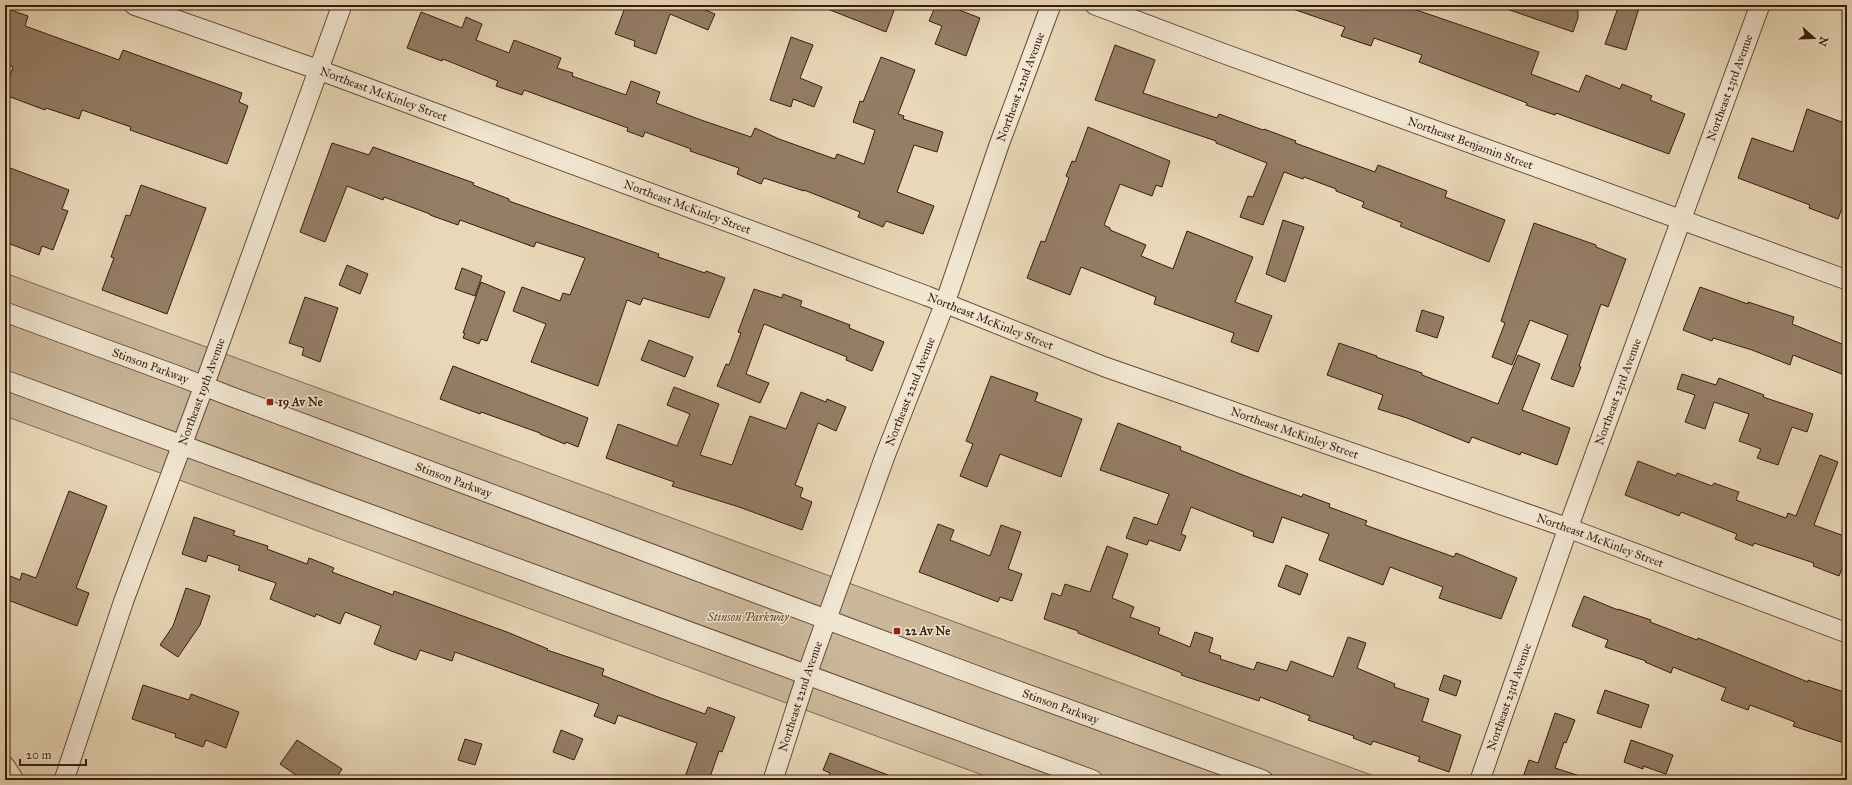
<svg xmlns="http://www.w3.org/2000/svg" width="1852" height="785" font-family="'IM FELL Great Primer',serif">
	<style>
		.green { fill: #cbb89b; stroke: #826a54 }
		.building { fill: #957d66; stroke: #391b0d }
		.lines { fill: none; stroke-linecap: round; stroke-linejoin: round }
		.minor-casing { stroke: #654a38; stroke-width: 21 }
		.minor { stroke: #f1e6d1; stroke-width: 19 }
		.poi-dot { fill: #8f2418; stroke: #f1e6d1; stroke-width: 1.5 }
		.labels { text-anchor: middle; stroke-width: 3; stroke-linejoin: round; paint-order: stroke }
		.street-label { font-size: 12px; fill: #391b0d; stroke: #f1e6d1 }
		.poi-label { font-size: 12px; font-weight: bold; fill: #391b0d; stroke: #f1e6d1; text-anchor: start }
		.park-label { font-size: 12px; font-style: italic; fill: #654a38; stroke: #f1e6d1 }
	</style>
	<rect width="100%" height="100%" fill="#e9d8b8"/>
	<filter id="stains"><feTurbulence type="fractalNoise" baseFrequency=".005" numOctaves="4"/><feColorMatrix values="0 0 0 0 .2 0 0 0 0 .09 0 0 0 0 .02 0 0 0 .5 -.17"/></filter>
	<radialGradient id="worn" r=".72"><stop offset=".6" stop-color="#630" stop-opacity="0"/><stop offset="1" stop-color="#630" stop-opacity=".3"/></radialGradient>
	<!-- green -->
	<path class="green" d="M5 273 1385 780H996L5 416Z"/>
	<!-- building -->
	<g class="building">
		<path d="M626 5H694L715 14 708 30 670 14 656 54 634 46 635 41 615 34Z"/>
		<path d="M821 5H896L886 32 820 6Z"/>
		<path d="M936 5H946L980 18 966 56 935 44 942 26 929 21Z"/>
		<path d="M1290 5H1402L1539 52 1531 74 1579 92 1586 75 1620 89 1622 84 1652 96 1650 100 1685 114 1669 154 1556 113 1555 115 1526 105 1527 103 1419 62 1422 55 1374 38 1371 46 1341 36 1345 27 1290 8Z"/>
		<path d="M1501 5H1562L1578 11V18L1573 32 1501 7Z"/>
		<path d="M1619 5H1640L1626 50 1605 44Z"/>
		<path d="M5 8 28 16 25 26 119 60 123 50 242 93 239 102 248 106 227 164 130 130 131 127 82 110 79 119 46 108 45 110 5 95V90L13 67 5 64Z"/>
		<path d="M421 12 462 28 466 17 482 24 476 40 509 53 514 40 561 58 557 68 573 73 572 76 626 95 631 81 660 92 656 103 701 120 751 137 755 128 779 139 835 159 837 154 864 164 875 130 853 122 860 101 863 102 881 57 915 70 898 114 904 116 903 119 943 132 937 152 914 145 897 192 934 206 923 234 886 221 883 227 858 217 860 212 804 190V191L764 178 761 184 737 174 739 168 690 151 691 149 645 132 643 137 627 131 628 128 524 90 522 95 496 86 498 81 443 59 442 61 407 48Z"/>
		<path d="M791 37 813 45 800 78 822 87 814 107 793 99 791 107 770 100Z"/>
		<path d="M1115 45 1155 60 1143 93 1217 118 1219 114 1263 130 1264 129 1296 141 1295 143 1375 172 1378 165 1447 191 1445 197 1505 220 1489 262 1400 226 1402 223 1362 207 1364 202 1336 191V189L1304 177 1303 179 1284 172 1263 225 1240 217 1248 196 1253 197 1267 163 1216 143V141L1095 100Z"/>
		<path d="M1807 109 1847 124V195L1838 219 1809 208 1810 205 1738 178 1752 138 1793 152Z"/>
		<path d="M1088 127 1170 161 1162 187 1156 185 1152 196 1120 184 1104 225 1110 228V230L1146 245 1141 256 1173 269 1187 231 1253 257 1235 302 1272 316 1258 352 1231 342 1234 333 1154 304 1156 297 1081 267 1070 295 1027 278 1041 241 1045 242 1069 178 1066 176 1072 161 1075 162Z"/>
		<path d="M332 143 369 155 373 147 474 183 473 185 509 199V201L659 254 658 257 705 273 706 271 725 278 709 318 643 298 640 305 627 300 598 386 531 362 546 324 513 311 522 287 560 301 563 293 570 295 585 258 536 242 534 247 460 220 458 225 430 215V214L384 197 383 200 347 186 325 242 300 232Z"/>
		<path d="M5 166 69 190 62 209 68 211 53 250 42 246 39 255 5 242Z"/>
		<path d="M141 185 206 208 167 314 102 290 114 258 111 257 126 215 130 216Z"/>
		<path d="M1283 220 1304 227 1285 282 1266 274Z"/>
		<path d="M1534 223 1596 245V247L1626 259 1608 307 1601 304 1579 366 1581 367 1573 387 1551 379 1568 335 1530 320 1512 365 1492 357 1505 323 1501 321Z"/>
		<path d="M347 265 368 274 360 294 339 285Z"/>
		<path d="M462 268 482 276 475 296 455 289Z"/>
		<path d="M481 282 505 292 487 341 481 339 479 344 463 338 465 333H463Z"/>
		<path d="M1700 287 1748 304V302L1794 317 1792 324 1847 346V376L1793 355 1790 365 1752 350 1713 338 1712 341 1683 330Z"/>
		<path d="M754 289 782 298 783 294 802 301 800 306 850 325 849 328 884 342 872 371 846 360 847 357 764 324 746 374 769 383 760 403 717 386 726 364 729 365 741 333 738 332Z"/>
		<path d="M305 297 338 308 320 362 302 355 304 348 289 343Z"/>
		<path d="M1422 310 1444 317 1437 338 1416 331Z"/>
		<path d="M649 340 693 357 685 377 641 360Z"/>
		<path d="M1339 343 1377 356 1376 357 1422 373V375L1498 404 1518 355 1540 364 1522 410 1570 428 1557 465 1521 452 1520 455 1472 437 1469 443 1407 418 1378 409 1383 395 1327 375Z"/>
		<path d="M453 366 588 418 578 447 566 442 565 444 540 434V433L481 412 480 414 440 399Z"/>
		<path d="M1682 374 1716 385 1719 378 1764 395 1763 397 1813 414 1807 432 1792 427 1778 465 1757 458 1761 449 1739 441 1749 414 1714 402 1705 429 1685 422 1695 395 1677 389Z"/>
		<path d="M991 376 1038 393 1035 401 1082 419 1061 477 1000 454 987 487 960 476 973 444 966 441Z"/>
		<path d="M674 387 719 404 700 455 732 465 750 416 786 429 801 392 826 402 827 399 846 407 836 431 818 423 795 485 803 488 800 497 812 502 802 530 739 507 672 486 674 482 606 458 618 424 677 446 690 414 667 405Z"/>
		<path d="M1118 423 1181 447 1180 450 1248 477 1302 497 1303 494 1330 504 1329 507 1367 521 1365 525 1454 557 1456 553 1517 578 1501 619 1439 598 1443 587 1390 567 1383 585 1319 560 1329 534 1282 517 1273 543 1253 536 1254 532 1191 507 1181 534 1186 536 1180 551 1149 540 1147 545 1126 538 1134 517 1157 525 1169 494 1100 470Z"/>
		<path d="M1820 455 1838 462 1814 525 1847 537V556L1839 576 1813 566 1814 563 1754 543 1753 546 1735 539 1737 534 1681 512 1679 516 1625 495 1638 461 1676 476 1677 473 1712 486 1714 483 1739 492 1736 500 1786 518 1788 513 1796 516Z"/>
		<path d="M69 491 107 506 76 588 89 593 77 626 5 599V574L20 580 22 573 36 578Z"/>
		<path d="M194 517 235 531 233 535 268 546 267 549 307 564 309 558 334 568 332 572 393 595 394 591 507 632 548 649 547 650 604 669 602 675 658 697 705 714 708 707 735 717 722 752 719 751 709 780H684L697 743 618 715 615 724 594 716 599 704 455 652 452 661 420 650 416 660 391 651 374 644 381 626 345 612 340 624 316 614 315 617 270 599 276 583 238 570 240 566 208 555 206 562 182 554Z"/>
		<path d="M938 524 954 530 950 540 990 556 1001 525 1021 532 1008 569 1022 574 1012 601 1000 597 998 602 919 572Z"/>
		<path d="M1107 546 1128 554 1112 598 1134 607 1130 617 1160 628 1158 634 1190 647 1195 632 1213 638 1209 652 1221 656 1220 659 1254 670 1257 662 1287 671 1291 661 1333 677 1348 637 1366 643 1357 668 1395 684 1394 687 1429 699 1422 721 1461 735 1449 772 1418 761 1420 757 1373 741 1371 745 1353 738 1354 736 1308 720 1310 716 1260 697 1259 701 1181 675 1182 673 1078 633V631L1044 619 1052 593 1061 596 1065 584 1090 592Z"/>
		<path d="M1286 565 1308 574 1300 595 1278 586Z"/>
		<path d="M186 588 210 596 200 625 178 657 160 645 173 626Z"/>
		<path d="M1584 596 1618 610V609L1651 620 1650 622 1697 640 1698 638 1808 682V680L1847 693V744L1793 726 1795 722 1750 705 1748 710 1721 700 1726 688 1673 667 1671 673 1645 662 1646 661 1605 647 1608 640 1572 626Z"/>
		<path d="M1444 675 1461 681 1456 696 1439 690Z"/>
		<path d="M143 685 189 700 191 694 239 712 226 748 206 740 203 747 175 737 176 734 132 719Z"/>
		<path d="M1605 690 1649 705 1641 728 1597 713Z"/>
		<path d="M1555 713 1575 720 1566 743 1564 742 1555 768 1580 776 1579 780H1522L1529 760 1538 763Z"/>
		<path d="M561 730 583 739 574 760 553 752Z"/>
		<path d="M465 739 482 744 475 765 458 760Z"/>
		<path d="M297 740 342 769 335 780H303L280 764Z"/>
		<path d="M1631 740 1673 755 1666 774 1643 766V769L1624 762Z"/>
		<path d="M830 753 896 778V780H827L830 773 823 770Z"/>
	</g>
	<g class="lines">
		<!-- minor casing -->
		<g class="minor-casing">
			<g id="minor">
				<path id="s1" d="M134 5 319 70 927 296 1105 367 1568 528 1847 633"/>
				<path id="s2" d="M1095 5 1222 53 1847 280"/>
				<path id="s3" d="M5 312 181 377 227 395 991 681 1263 780"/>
				<path d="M5 380 1093 780"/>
				<path d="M5 766 14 780"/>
				<path id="s4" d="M64 780 124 600 204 386 342 5"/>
				<path id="s5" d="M773 780 807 674 885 456 945 303 999 145 1051 5"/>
				<path id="s6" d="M1480 780 1568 528 1760 5"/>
			</g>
		</g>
		<!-- minor -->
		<use href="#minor" class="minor"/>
	</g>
	<!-- markers -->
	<g class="poi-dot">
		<rect x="266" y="398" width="8" height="8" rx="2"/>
		<rect x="893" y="627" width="8" height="8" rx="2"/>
	</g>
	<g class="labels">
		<!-- street labels -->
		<g class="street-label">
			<text dy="4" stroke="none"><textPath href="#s5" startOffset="736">Northeast 22nd Avenue</textPath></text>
			<text dy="4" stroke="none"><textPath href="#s6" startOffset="736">Northeast 23rd Avenue</textPath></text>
			<text dy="4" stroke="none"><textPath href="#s1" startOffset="265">Northeast McKinley Street</textPath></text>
			<text dy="4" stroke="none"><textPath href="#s2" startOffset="400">Northeast Benjamin Street</textPath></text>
			<text dy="4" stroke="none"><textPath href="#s1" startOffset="589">Northeast McKinley Street</textPath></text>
			<text dy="4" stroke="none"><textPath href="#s1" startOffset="913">Northeast McKinley Street</textPath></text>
			<text dy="4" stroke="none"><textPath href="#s3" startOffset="155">Stinson Parkway</textPath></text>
			<text dy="4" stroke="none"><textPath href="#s4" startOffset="412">Northeast 19th Avenue</textPath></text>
			<text dy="4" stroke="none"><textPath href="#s5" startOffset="412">Northeast 22nd Avenue</textPath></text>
			<text dy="4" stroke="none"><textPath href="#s6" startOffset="412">Northeast 23rd Avenue</textPath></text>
			<text dy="4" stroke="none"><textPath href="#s1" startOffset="1237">Northeast McKinley Street</textPath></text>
			<text dy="4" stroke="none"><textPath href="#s3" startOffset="479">Stinson Parkway</textPath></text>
			<text dy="4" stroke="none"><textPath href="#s1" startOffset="1561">Northeast McKinley Street</textPath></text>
			<text dy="4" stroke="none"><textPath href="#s5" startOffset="88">Northeast 22nd Avenue</textPath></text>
			<text dy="4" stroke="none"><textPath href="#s6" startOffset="88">Northeast 23rd Avenue</textPath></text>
			<text dy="4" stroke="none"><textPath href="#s3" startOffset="1127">Stinson Parkway</textPath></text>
		</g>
		<!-- poi labels -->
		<g class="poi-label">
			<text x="278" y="406">19 Av Ne</text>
			<text x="905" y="635">22 Av Ne</text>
		</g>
		<!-- park labels -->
		<g class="park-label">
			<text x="748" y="621">Stinson Parkway</text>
		</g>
	</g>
	<!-- margin -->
	<rect width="1852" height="785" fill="none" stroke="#e9d8b8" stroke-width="20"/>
	<rect x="6" y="6" width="1840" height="773" fill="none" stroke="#391b0d" stroke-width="2"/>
	<rect x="10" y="10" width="1832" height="765" fill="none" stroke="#391b0d"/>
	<!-- north arrow -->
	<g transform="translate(1814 38) rotate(110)" stroke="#f1e6d1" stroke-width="3" paint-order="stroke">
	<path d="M0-3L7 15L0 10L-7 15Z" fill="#391b0d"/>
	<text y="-6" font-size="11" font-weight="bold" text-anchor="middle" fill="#391b0d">N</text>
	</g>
	<!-- scale -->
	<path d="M20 759v6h66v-6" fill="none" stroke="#391b0d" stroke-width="2"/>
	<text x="26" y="759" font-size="12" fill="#391b0d" stroke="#f1e6d1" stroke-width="3" paint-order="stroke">20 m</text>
	<rect width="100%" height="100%" filter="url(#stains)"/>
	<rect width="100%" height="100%" fill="url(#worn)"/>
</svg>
